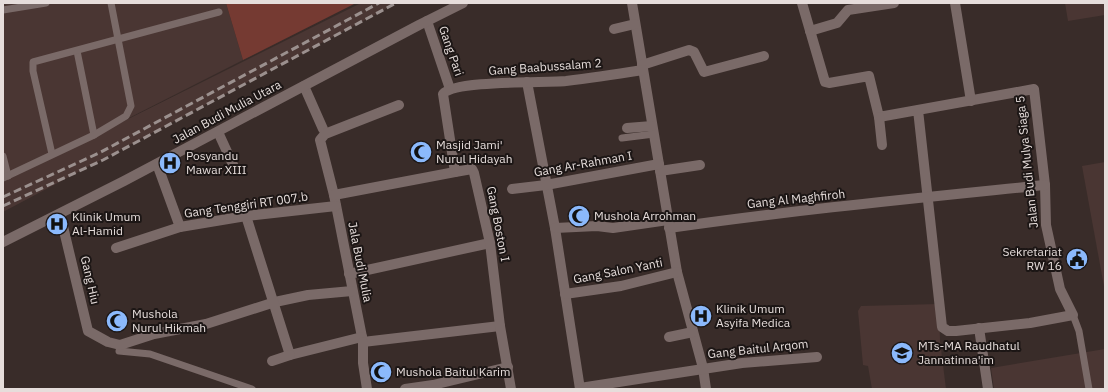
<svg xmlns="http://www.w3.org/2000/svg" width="1108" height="392" font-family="'IBM Plex Sans',sans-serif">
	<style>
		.built { fill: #4a3633 }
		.green { fill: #753a32 }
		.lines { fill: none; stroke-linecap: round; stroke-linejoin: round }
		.service { stroke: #7a6a68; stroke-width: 7 }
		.minor { stroke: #7a6a68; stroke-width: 10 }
		.rail { stroke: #9b908e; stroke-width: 3; stroke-dasharray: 8 4; stroke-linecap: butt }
		.labels { text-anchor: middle; stroke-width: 4; stroke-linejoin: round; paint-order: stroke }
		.street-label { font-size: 12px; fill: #e6dddb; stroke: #1c1615 }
		.poi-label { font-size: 12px; fill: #e6dddb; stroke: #1c1615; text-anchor: start }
	</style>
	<rect width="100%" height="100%" fill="#392c29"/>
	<!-- built -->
	<g class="built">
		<path d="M3 3H226L243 60 64 151 361 3H397L3 212Z"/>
		<path d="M1065 3H1105V15L1068 21Z"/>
		<path d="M1105 162V292L1082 166Z"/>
		<path d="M939 304 940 341 946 389H872L868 366 863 365 858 311 861 306Z"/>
		<path d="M1105 349V389H994L991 368Z"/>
	</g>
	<!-- green -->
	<path class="green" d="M226 3H356L243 60Z"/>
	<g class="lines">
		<!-- service -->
		<g class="service">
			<path d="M3 10 46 3"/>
			<path d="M77 51 94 135"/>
			<path d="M622 138 654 134"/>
			<path d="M52 154 33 71V62L219 12"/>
			<path d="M3 156 8 176"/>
			<path d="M3 178 94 135 126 116 131 106 111 3"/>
			<path d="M1073 315 1079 331 1089 389"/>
			<path d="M119 351 150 354 252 389"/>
		</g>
		<!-- minor -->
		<g class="minor">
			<path d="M632 3 677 272 703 368 706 389"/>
			<path d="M802 3 825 82 829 83 869 76 879 117 1034 89 1045 185 1046 225 1060 289 1073 315 1030 323 956 331H948L942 327 918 110"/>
			<path d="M955 3 971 101"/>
			<path d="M427 21 450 89"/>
			<path d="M614 29 635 24"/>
			<path d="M810 31 837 23 848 10 894 3"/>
			<path d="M642 65 689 50 694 52 704 72 764 56"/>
			<path d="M527 82 555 228 580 389"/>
			<path d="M304 86 323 129"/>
			<path d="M399 105 325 134 320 140 334 195 363 342 500 326"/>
			<path d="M879 117 882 145"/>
			<path d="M627 128 652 126"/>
			<path d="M218 132 235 169"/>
			<path d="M157 164 180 227"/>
			<path d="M660 171 700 165"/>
			<path d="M512 189 546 185 659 164"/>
			<path d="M334 195 455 172"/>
			<path d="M60 214 88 331 108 342 120 345 154 334 206 324 275 302 308 295 352 291"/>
			<path d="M246 216 290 355 362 337"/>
			<path d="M555 228 597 226 613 228 668 220"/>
			<path d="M669 228C794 210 919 198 1045 185"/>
			<path d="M3 242 124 181 419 25 463 3"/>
			<path d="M116 248 180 227 246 216 336 206"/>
			<path d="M349 274 490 243"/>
			<path d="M565 294 621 286 677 272"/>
			<path d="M979 328 988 389"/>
			<path d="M669 337 693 332"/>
			<path d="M363 342V363L367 389"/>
			<path d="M272 361 290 355"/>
			<path d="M580 388 742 363 817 357"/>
			<path d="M405 389 433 385 508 367"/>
			<path d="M511 389 500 326 490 243 474 173 472 169 455 172 443 94C454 80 544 83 566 81 592 78 618 74 643 70"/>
		</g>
		<!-- rail -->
		<g class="rail">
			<path d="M3 197 99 153 379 3"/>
			<path d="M3 206 103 160 396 3"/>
		</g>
	</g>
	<!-- icons -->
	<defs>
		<g id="mosque-disc" transform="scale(1.15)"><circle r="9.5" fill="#8bb9fc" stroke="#1c1615"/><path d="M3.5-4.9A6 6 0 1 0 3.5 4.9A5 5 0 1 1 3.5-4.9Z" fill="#111"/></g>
		<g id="hospital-disc" transform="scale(1.15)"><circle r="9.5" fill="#8bb9fc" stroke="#1c1615"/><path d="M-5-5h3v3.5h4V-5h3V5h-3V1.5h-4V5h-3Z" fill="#111"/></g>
		<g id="civic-disc" transform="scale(1.15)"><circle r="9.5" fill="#8bb9fc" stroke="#1c1615"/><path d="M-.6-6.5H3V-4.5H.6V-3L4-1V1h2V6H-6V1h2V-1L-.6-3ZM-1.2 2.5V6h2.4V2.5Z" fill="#111"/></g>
		<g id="school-disc" transform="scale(1.15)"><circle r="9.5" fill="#8bb9fc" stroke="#1c1615"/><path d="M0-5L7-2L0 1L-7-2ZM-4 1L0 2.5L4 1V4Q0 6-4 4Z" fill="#111"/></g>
	</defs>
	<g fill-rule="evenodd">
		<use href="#mosque-disc" x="421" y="152"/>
		<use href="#hospital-disc" x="170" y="163"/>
		<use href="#mosque-disc" x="579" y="216"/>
		<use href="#hospital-disc" x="57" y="224"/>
		<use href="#civic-disc" x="1077" y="259"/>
		<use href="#hospital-disc" x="701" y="316"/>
		<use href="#mosque-disc" x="117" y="321"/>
		<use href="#school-disc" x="902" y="353"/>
		<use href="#mosque-disc" x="381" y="372"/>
	</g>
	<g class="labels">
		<!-- street labels -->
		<g class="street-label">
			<text transform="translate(451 51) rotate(71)" y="4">Gang Pari</text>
			<text transform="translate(545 67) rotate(-4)" y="4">Gang Baabussalam 2</text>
			<text transform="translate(227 112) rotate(-28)" y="4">Jalan Budi Mulia Utara</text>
			<text transform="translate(1027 162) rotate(-96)" y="4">Jalan Budi Mulya Siaga 5</text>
			<text transform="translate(583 164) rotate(-10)" y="4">Gang Ar-Rahman I</text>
			<text transform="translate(796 199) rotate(-6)" y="4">Gang Al Maghfiroh</text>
			<text transform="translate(246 205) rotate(-8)" y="4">Gang Tenggiri RT 007.b</text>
			<text transform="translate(498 224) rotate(79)" y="4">Gang Boston I</text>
			<text transform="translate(360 262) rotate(79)" y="4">Jala Budi Mulia</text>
			<text transform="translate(618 271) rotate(-11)" y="4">Gang Salon Yanti</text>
			<text transform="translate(90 280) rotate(77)" y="4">Gang Hiu</text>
			<text transform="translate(758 349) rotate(-6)" y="4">Gang Baitul Arqom</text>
		</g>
		<!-- poi labels -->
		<g class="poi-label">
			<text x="436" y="149">Masjid Jami'<tspan x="436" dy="14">Nurul Hidayah</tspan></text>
			<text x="186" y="160">Posyandu<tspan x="186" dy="14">Mawar XIII</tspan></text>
			<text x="594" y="220">Mushola Arrohman</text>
			<text x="72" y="221">Klinik Umum<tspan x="72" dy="14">Al-Hamid</tspan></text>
			<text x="1062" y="256" text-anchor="end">Sekretariat<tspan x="1062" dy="14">RW 16</tspan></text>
			<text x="716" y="313">Klinik Umum<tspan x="716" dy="14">Asyifa Medica</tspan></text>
			<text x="132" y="318">Mushola<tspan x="132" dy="14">Nurul Hikmah</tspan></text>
			<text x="918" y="350">MTs-MA Raudhatul<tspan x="918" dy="14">Jannatinna'im</tspan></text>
			<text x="396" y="376">Mushola Baitul Karim</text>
		</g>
	</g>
	<!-- border -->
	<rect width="1108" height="392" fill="none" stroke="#e6dddb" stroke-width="8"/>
</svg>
